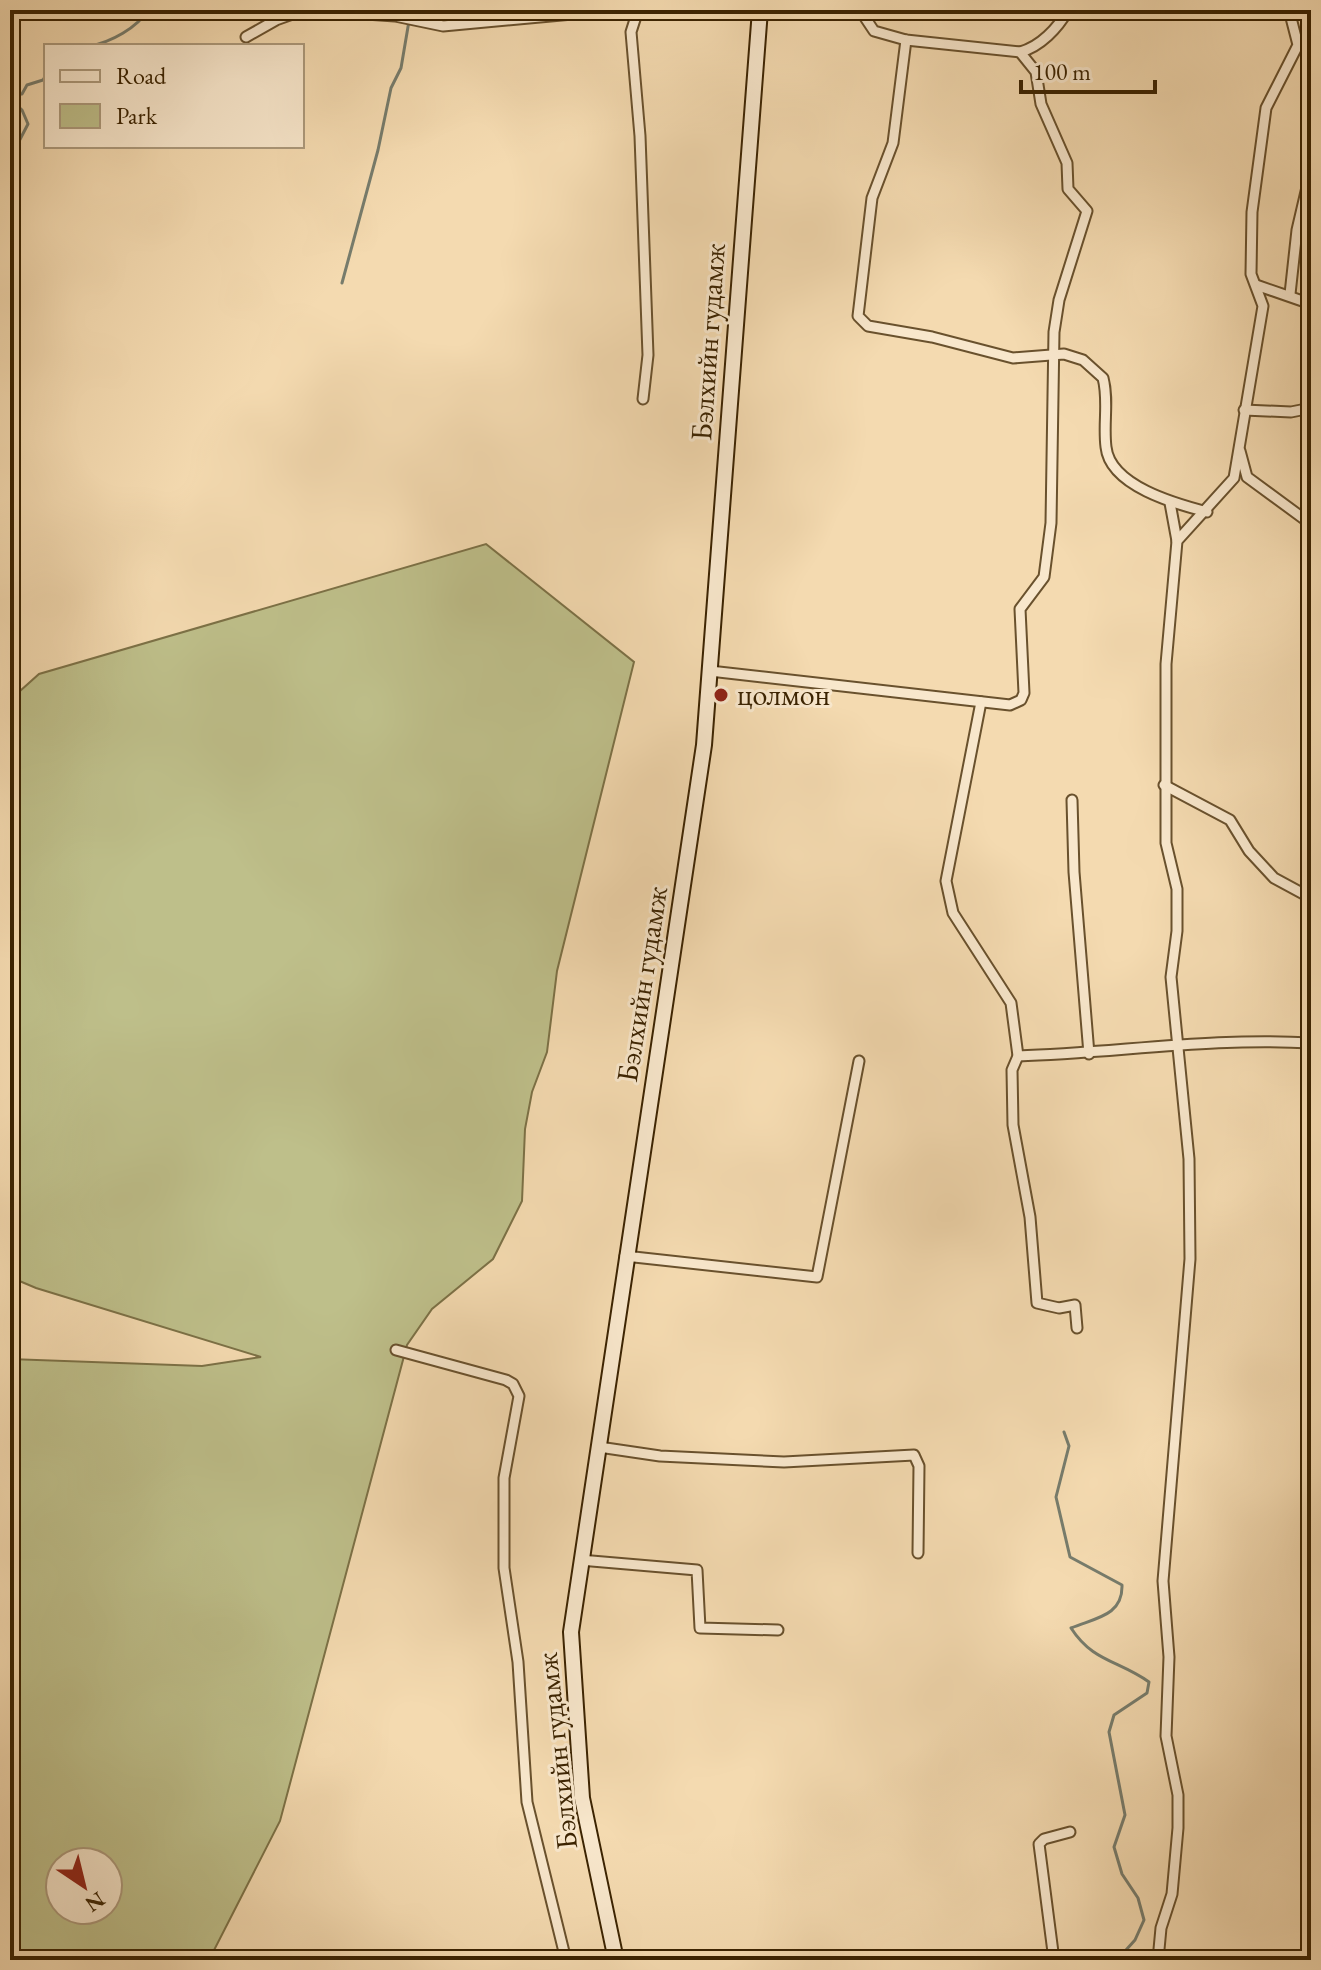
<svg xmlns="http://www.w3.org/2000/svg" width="1321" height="1970" font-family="'EB Garamond',serif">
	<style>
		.green { fill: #bebf8a; stroke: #7c7146; stroke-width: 2; fill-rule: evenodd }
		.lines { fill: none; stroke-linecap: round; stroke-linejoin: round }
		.stream { stroke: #777c6c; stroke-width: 3 }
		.street-casing { stroke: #69512d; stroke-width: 13 }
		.secondary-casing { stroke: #3b2301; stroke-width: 18 }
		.street { stroke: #f8e7cc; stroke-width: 9 }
		.secondary { stroke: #f8e7cc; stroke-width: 14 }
		.poi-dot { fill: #8f2418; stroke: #f8e7cc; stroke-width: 3 }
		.labels { text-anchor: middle; stroke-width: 6; stroke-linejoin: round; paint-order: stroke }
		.street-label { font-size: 30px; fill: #3b2301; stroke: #f8e7cc }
		.poi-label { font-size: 30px; fill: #3b2301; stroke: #f8e7cc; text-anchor: start }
	</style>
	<rect width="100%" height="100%" fill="#f4dab0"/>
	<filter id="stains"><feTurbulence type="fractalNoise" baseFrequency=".0025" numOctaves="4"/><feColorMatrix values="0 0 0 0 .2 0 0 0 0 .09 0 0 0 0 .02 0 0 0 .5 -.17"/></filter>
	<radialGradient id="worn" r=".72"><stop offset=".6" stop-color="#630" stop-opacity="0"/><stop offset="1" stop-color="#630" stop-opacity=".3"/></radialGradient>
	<!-- green -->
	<path class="green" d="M486 544 634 662 557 971 547 1052 532 1092 525 1129 522 1201 493 1259 432 1309 407 1345 280 1821 209 1960H10V1359L202 1366 261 1357 36 1288 10 1277V700L39 674ZM60 1862H108V1910H60Z"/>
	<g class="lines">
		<!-- stream -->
		<g class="stream">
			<path d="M90 46C111 42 137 28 148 10"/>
			<path d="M10 95 22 94 27 85 43 80 46 75"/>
			<path d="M10 99 22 110 28 124 15 149 10 177"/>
			<path d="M342 283 378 150 391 88 401 68 409 21"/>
			<path d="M1064 1432 1069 1446 1056 1497 1070 1557 1122 1585C1123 1616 1095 1618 1071 1628 1093 1662 1118 1660 1149 1682L1147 1693 1114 1715 1109 1732 1125 1815 1114 1847 1122 1874 1138 1898 1144 1920 1135 1940 1117 1960"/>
		</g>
		<!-- street casing -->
		<g class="street-casing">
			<g id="street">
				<path d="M307 10 395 16 443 26 616 10"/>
				<path d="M638 10 631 32 640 136 648 355 643 399"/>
				<path d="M860 10 874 31 906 40 1020 52C1040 47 1058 28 1068 10"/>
				<path d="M246 37 276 20 304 10"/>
				<path d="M906 40 893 143 872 198 858 316 868 326 932 337 1013 358 1064 354 1083 360 1103 378C1109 400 1103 424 1106 447 1110 486 1176 504 1207 512"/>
				<path d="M1256 285 1311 304"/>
				<path d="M1290 294 1297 230 1311 170"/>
				<path d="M1244 410 1291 412 1311 408"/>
				<path d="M1240 451 1247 477 1311 524"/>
				<path d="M1170 503 1177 541"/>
				<path d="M710 671 1010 705 1021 700 1024 693 1020 609 1044 577 1051 523 1054 332 1059 300 1087 211 1068 189 1067 163 1041 104 1036 72 1020 52"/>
				<path d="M981 702 946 881 953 913 1011 1003 1018 1056 1012 1070 1013 1125 1030 1217 1037 1303 1059 1308 1075 1305 1077 1328"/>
				<path d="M1164 785 1230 820 1249 851 1274 878 1311 898"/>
				<path d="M1072 800 1074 872 1089 1054"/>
				<path d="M1018 1056C1116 1053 1212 1037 1311 1043"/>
				<path d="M625 1256 817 1277 859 1061"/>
				<path d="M396 1350 506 1380 513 1384 519 1396 504 1478V1568L518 1662 527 1802 566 1960"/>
				<path d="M599 1447 660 1456 784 1462 914 1455 919 1466 918 1553"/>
				<path d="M580 1560 697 1570 700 1628 778 1630"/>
				<path d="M1054 1960 1039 1844 1044 1839 1070 1832"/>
				<path d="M1158 1960 1161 1928 1172 1894 1178 1828V1795L1166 1736 1169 1657 1163 1581 1190 1259 1189 1159 1171 977 1177 931V889L1166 843V664L1177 541 1234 478 1263 306 1251 274 1252 212 1266 108 1298 45 1289 10"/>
			</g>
		</g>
		<!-- secondary casing -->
		<g class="secondary-casing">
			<path id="secondary" d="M616 1960 582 1798 571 1632 704 745 760 10"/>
		</g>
		<!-- street -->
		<use href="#street" class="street"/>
		<!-- secondary -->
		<use href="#secondary" class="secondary"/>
	</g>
	<!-- markers -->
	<circle class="poi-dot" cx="721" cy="695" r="8"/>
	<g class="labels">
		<!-- street labels -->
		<g class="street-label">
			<text transform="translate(708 342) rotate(-86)" y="10">Бэлхийн гудамж</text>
			<text transform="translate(642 984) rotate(-81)" y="10">Бэлхийн гудамж</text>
			<text transform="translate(557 1751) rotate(-96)" y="10">Бэлхийн гудамж</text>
		</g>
		<!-- poi labels -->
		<g class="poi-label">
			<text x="737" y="705">цолмон</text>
		</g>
	</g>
	<!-- margin -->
	<rect width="1321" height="1970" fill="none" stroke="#f4dab0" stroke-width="40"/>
	<rect x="12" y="12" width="1297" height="1946" fill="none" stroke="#3b2301" stroke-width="4"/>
	<rect x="20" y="20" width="1281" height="1930" fill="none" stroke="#3b2301" stroke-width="2"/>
	<!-- legend -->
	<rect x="44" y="44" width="260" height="104" fill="#f8e7cc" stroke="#ac997b" stroke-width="2"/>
	<rect x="60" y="70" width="40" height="12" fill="#f8e7cc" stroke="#ac997b" stroke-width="2"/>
	<text x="116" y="84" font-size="24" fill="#3b2301">Road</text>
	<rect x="60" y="104" width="40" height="24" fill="#bebf8a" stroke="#ac997b" stroke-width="2"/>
	<text x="116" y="124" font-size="24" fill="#3b2301">Park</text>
	<!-- north arrow -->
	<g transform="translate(84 1886) rotate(145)"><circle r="38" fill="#f8e7cc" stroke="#ac997b" stroke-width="2"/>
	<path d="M0-6L14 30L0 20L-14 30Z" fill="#8f2418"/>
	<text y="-12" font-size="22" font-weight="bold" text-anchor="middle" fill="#3b2301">N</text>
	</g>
	<!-- scale -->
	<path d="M1021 80v12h134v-12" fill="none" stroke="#3b2301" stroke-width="4"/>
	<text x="1033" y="80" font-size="24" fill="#3b2301" stroke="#f8e7cc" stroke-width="6" paint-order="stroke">100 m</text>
	<rect width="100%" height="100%" filter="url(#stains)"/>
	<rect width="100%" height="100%" fill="url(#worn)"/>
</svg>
